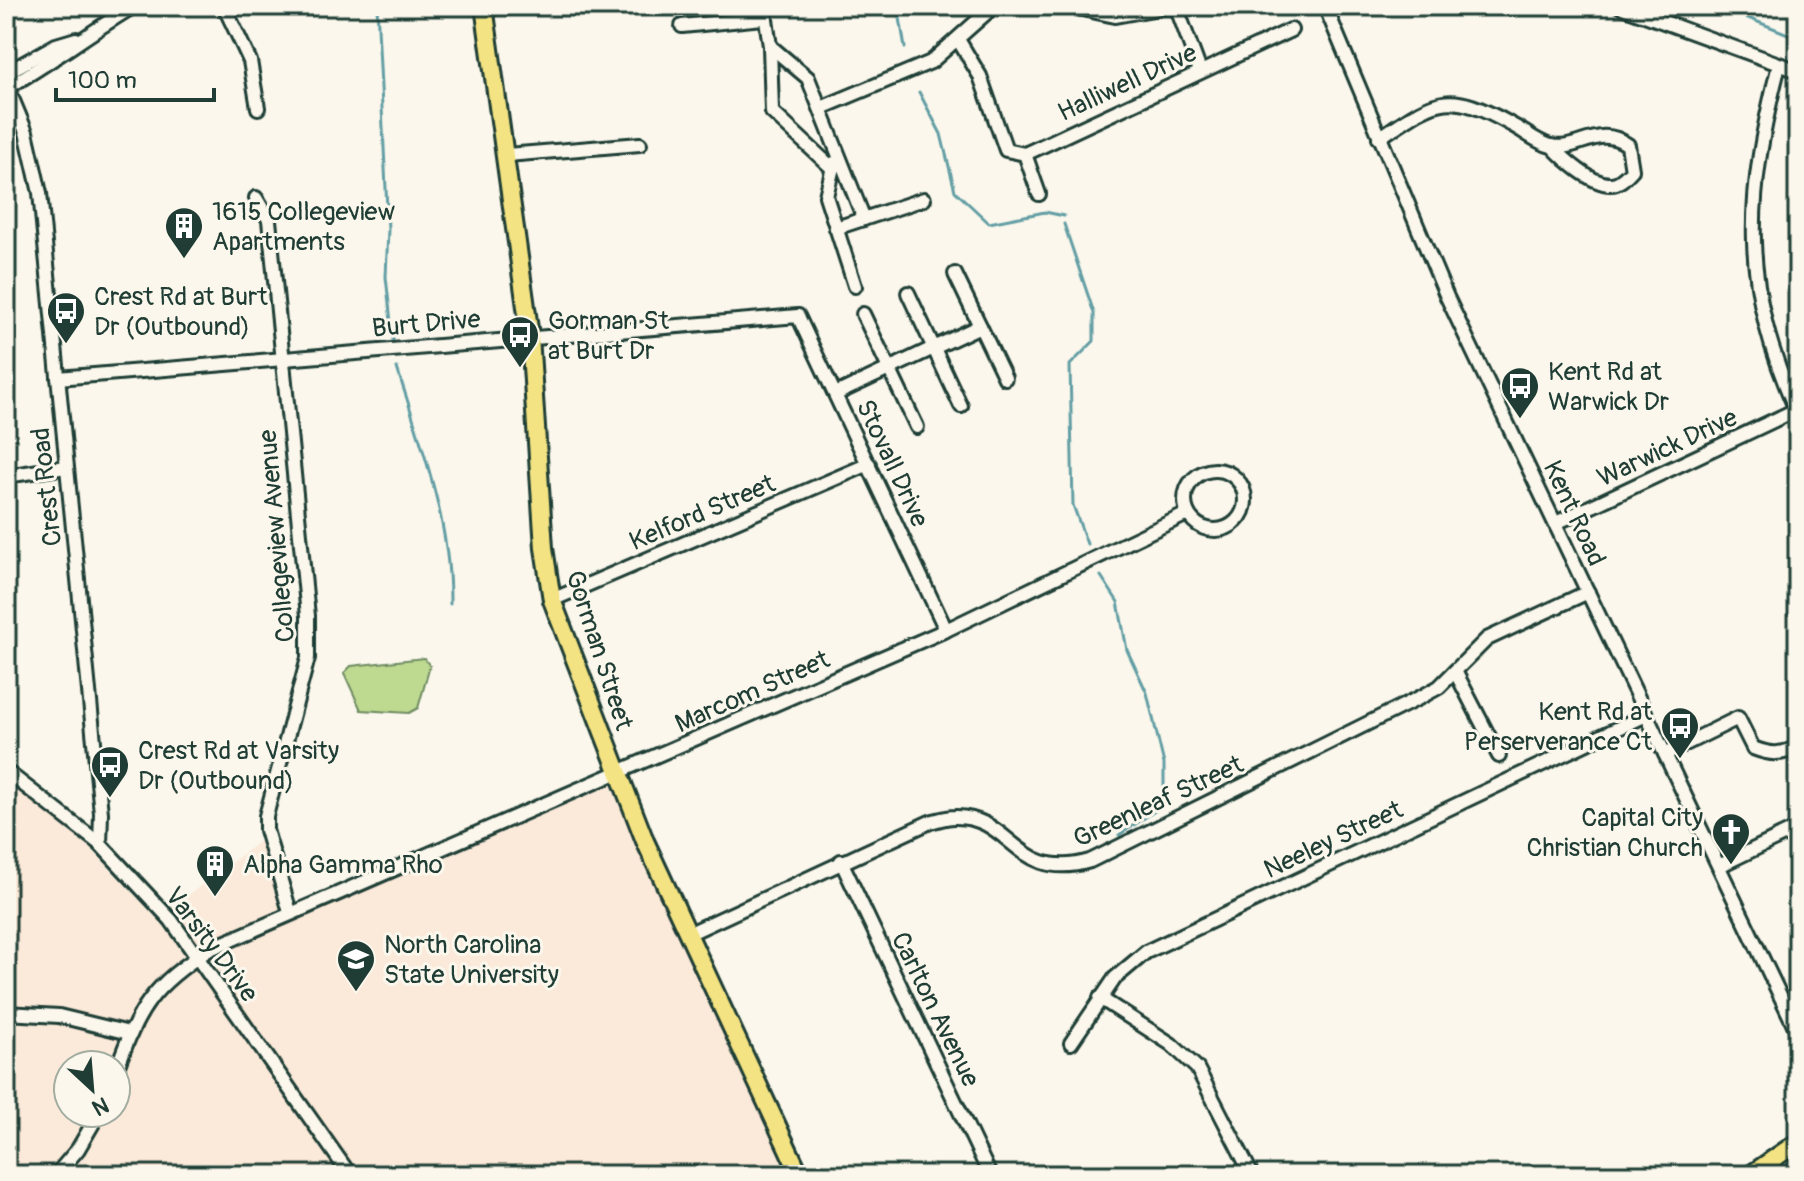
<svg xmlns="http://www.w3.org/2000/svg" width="1804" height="1181" font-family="Pangolin,sans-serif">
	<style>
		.built { fill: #fbe9d9; fill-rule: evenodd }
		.green { fill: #bed990; stroke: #6e8b62; stroke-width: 2 }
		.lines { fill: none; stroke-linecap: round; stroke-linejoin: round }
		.stream { stroke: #639ea4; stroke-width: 3 }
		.minor-casing { stroke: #1f3d34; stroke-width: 18 }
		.major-casing { stroke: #1f3d34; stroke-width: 22 }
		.minor { stroke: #fbf7ec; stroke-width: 12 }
		.major { stroke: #f4e382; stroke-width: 16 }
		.labels { text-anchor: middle; stroke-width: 6; stroke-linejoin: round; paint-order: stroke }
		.street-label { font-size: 26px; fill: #1f3d34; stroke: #fbf7ec }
		.poi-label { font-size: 26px; fill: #1f3d34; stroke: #fbf7ec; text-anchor: start }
	</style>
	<rect width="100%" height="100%" fill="#fbf7ec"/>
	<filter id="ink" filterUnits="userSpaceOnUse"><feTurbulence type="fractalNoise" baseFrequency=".0125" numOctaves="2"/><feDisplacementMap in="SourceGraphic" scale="16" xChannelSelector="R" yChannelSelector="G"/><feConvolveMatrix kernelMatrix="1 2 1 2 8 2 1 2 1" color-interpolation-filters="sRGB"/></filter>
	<g filter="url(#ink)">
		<!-- built -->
		<path class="built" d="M6 778 85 842 157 919 261 840 287 919 609 781 789 1175H6ZM68 1065H116V1113H68Z"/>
		<!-- green -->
		<path class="green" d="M424 658 430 666 418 708 409 713 361 710 344 673 351 666Z"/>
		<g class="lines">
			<!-- stream -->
			<g class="stream">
				<path d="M377 6 388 229 386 277 393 340"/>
				<path d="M898 6 905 48"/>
				<path d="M1700 6 1733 12 1798 38"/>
				<path d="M919 92 941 134 955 191 989 223 1045 212 1064 216"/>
				<path d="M1064 224 1094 313V341L1070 365 1073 505 1087 544"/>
				<path d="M397 368C421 444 451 523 450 604"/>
				<path d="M1101 576 1118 602 1127 650 1147 693 1164 764V796L1159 808 1119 835"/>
			</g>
			<!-- minor casing -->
			<g class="minor-casing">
				<g id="minor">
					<path d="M224 6 250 61 258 108"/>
					<path d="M764 6 770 46 772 112 831 167"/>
					<path d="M1068 6 1115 16 1170 6"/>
					<path d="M1176 6 1200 71"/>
					<path d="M1325 6 1447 297 1798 1033"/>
					<path d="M1620 6 1798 71"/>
					<path d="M682 26 763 18"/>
					<path d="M959 41 980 76 1006 150 1025 154 1039 194"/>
					<path d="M770 46 808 78 864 219"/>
					<path d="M1779 65C1745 198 1740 287 1798 414"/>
					<path d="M6 73 56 45 76 39"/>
					<path d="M6 84 26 132 40 193 101 813 100 844"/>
					<path d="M8 87C52 62 90 32 134 6"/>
					<path d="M821 108 931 62 994 6"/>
					<path d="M1379 138C1437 99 1446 88 1512 125 1524 131 1538 143 1551 146 1578 152 1599 123 1628 145L1632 170C1626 176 1620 184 1611 184 1592 185 1564 159 1552 146"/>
					<path d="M1025 154 1291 30"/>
					<path d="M507 155 640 144"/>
					<path d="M834 163 826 196 855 286"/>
					<path d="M256 198 269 220 308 616V658L266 816V830L290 912"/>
					<path d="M836 228 924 199"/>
					<path d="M955 274 1005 378"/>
					<path d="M908 293 961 406"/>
					<path d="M863 314 917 427"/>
					<path d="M58 378 798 316 946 630"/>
					<path d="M836 394 980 326"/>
					<circle cx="1215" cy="500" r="30"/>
					<path d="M6 476 66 467"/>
					<path d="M1556 523 1796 410"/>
					<path d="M552 600 869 464"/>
					<path d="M1455 671 1499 756"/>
					<path d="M1665 754 1738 718 1753 748C1771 755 1781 755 1798 747"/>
					<path d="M6 771 100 844 171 920 350 1175"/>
					<path d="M841 861 990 1175"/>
					<path d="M1719 866 1798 828"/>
					<path d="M688 934 930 822C938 820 947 817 954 817 1012 815 1016 883 1090 861L1421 697 1439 687 1487 639 1588 592"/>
					<path d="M1100 998 1171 1044 1197 1068 1252 1175"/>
					<path d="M6 1013 59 1016 129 1033"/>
					<path d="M1071 1043 1115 978 1146 952 1646 715"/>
					<path d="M116 1071C139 1007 152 986 210 949L946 630 1187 514"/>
					<path d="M56 1175 78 1149 99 1113"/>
				</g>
			</g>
			<!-- major casing -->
			<g class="major-casing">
				<g id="major">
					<path d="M484 6 530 336 544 548 552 600 645 841 800 1175"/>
					<path d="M1750 1175 1798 1142"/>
					<path d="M1796 1175 1798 1173"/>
				</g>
			</g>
			<!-- minor -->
			<use href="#minor" class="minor"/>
			<!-- major -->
			<use href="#major" class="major"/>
		</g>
	</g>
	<!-- icons -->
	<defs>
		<g id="building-pin" transform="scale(2)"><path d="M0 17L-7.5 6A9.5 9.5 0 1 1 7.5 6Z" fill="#1f3d34" stroke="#fbf7ec"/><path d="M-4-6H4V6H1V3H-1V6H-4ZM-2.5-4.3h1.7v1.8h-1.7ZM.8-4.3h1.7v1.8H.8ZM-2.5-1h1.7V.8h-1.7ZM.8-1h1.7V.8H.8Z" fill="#fff"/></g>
		<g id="bus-pin" transform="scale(2)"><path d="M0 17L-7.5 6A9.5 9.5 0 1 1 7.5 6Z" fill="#1f3d34" stroke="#fbf7ec"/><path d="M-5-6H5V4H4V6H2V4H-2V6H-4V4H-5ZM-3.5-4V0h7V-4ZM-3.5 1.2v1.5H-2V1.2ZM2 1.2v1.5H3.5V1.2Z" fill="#fff"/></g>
		<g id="church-pin" transform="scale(2)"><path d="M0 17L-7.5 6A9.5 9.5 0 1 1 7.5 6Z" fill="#1f3d34" stroke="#fbf7ec"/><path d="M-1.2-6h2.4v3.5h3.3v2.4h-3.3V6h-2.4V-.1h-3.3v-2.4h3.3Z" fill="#fff"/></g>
		<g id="university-pin" transform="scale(2)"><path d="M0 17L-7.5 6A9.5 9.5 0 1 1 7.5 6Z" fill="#1f3d34" stroke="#fbf7ec"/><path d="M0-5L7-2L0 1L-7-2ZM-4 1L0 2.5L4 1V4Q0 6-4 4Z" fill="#fff"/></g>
	</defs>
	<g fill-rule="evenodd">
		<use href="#building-pin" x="184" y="226"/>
		<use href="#bus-pin" x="66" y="311"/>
		<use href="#bus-pin" x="520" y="335"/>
		<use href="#bus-pin" x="1520" y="386"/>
		<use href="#bus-pin" x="1680" y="726"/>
		<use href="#bus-pin" x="110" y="765"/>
		<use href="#church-pin" x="1731" y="832"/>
		<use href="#building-pin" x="215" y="864"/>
		<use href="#university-pin" x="356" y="959"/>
	</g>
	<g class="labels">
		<!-- street labels -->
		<g class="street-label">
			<text transform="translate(1127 82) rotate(-25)" y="9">Halliwell Drive</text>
			<text transform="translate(426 323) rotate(-5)" y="9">Burt Drive</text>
			<text transform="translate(1667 447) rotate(-25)" y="9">Warwick Drive</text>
			<text transform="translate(893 463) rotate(65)" y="9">Stovall Drive</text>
			<text transform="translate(46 487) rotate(-96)" y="9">Crest Road</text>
			<text transform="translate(702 512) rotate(-23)" y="9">Kelford Street</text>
			<text transform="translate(1575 513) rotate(65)" y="9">Kent Road</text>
			<text transform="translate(276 536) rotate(-95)" y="9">Collegeview Avenue</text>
			<text transform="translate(600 650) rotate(72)" y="9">Gorman Street</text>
			<text transform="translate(752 691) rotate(-24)" y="9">Marcom Street</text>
			<text transform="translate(1158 801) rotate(-25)" y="9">Greenleaf Street</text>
			<text transform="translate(1333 839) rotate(-25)" y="9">Neeley Street</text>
			<text transform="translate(212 944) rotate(53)" y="9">Varsity Drive</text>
			<text transform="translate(936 1009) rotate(64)" y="9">Carlton Avenue</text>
		</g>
		<!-- poi labels -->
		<g class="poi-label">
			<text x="212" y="220">1615 Collegeview<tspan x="212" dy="30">Apartments</tspan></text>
			<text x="94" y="305">Crest Rd at Burt<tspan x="94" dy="30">Dr (Outbound)</tspan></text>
			<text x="548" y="329">Gorman St<tspan x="548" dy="30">at Burt Dr</tspan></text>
			<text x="1548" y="380">Kent Rd at<tspan x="1548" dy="30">Warwick Dr</tspan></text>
			<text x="1652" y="720" text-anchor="end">Kent Rd at<tspan x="1652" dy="30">Perserverance Ct</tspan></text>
			<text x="138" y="759">Crest Rd at Varsity<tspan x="138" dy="30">Dr (Outbound)</tspan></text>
			<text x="1703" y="826" text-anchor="end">Capital City<tspan x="1703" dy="30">Christian Church</tspan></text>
			<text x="243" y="873">Alpha Gamma Rho</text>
			<text x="384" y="953">North Carolina<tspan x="384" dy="30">State University</tspan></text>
		</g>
	</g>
	<!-- margin -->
	<rect width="1804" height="1181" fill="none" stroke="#fbf7ec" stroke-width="32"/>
	<rect x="16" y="16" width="1772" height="1149" fill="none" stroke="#1f3d34" stroke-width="3" filter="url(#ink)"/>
	<!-- north arrow -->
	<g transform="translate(92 1089) rotate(154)"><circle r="38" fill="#fbf7ec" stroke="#a3ada2" stroke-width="2"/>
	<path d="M0-6L14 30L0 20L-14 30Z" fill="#1f3d34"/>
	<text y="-12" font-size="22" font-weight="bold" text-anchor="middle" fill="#1f3d34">N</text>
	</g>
	<!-- scale -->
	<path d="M56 88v12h158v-12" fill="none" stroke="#1f3d34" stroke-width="4"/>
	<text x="68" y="88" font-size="24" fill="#1f3d34" stroke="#fbf7ec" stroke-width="6" paint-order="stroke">100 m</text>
</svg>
